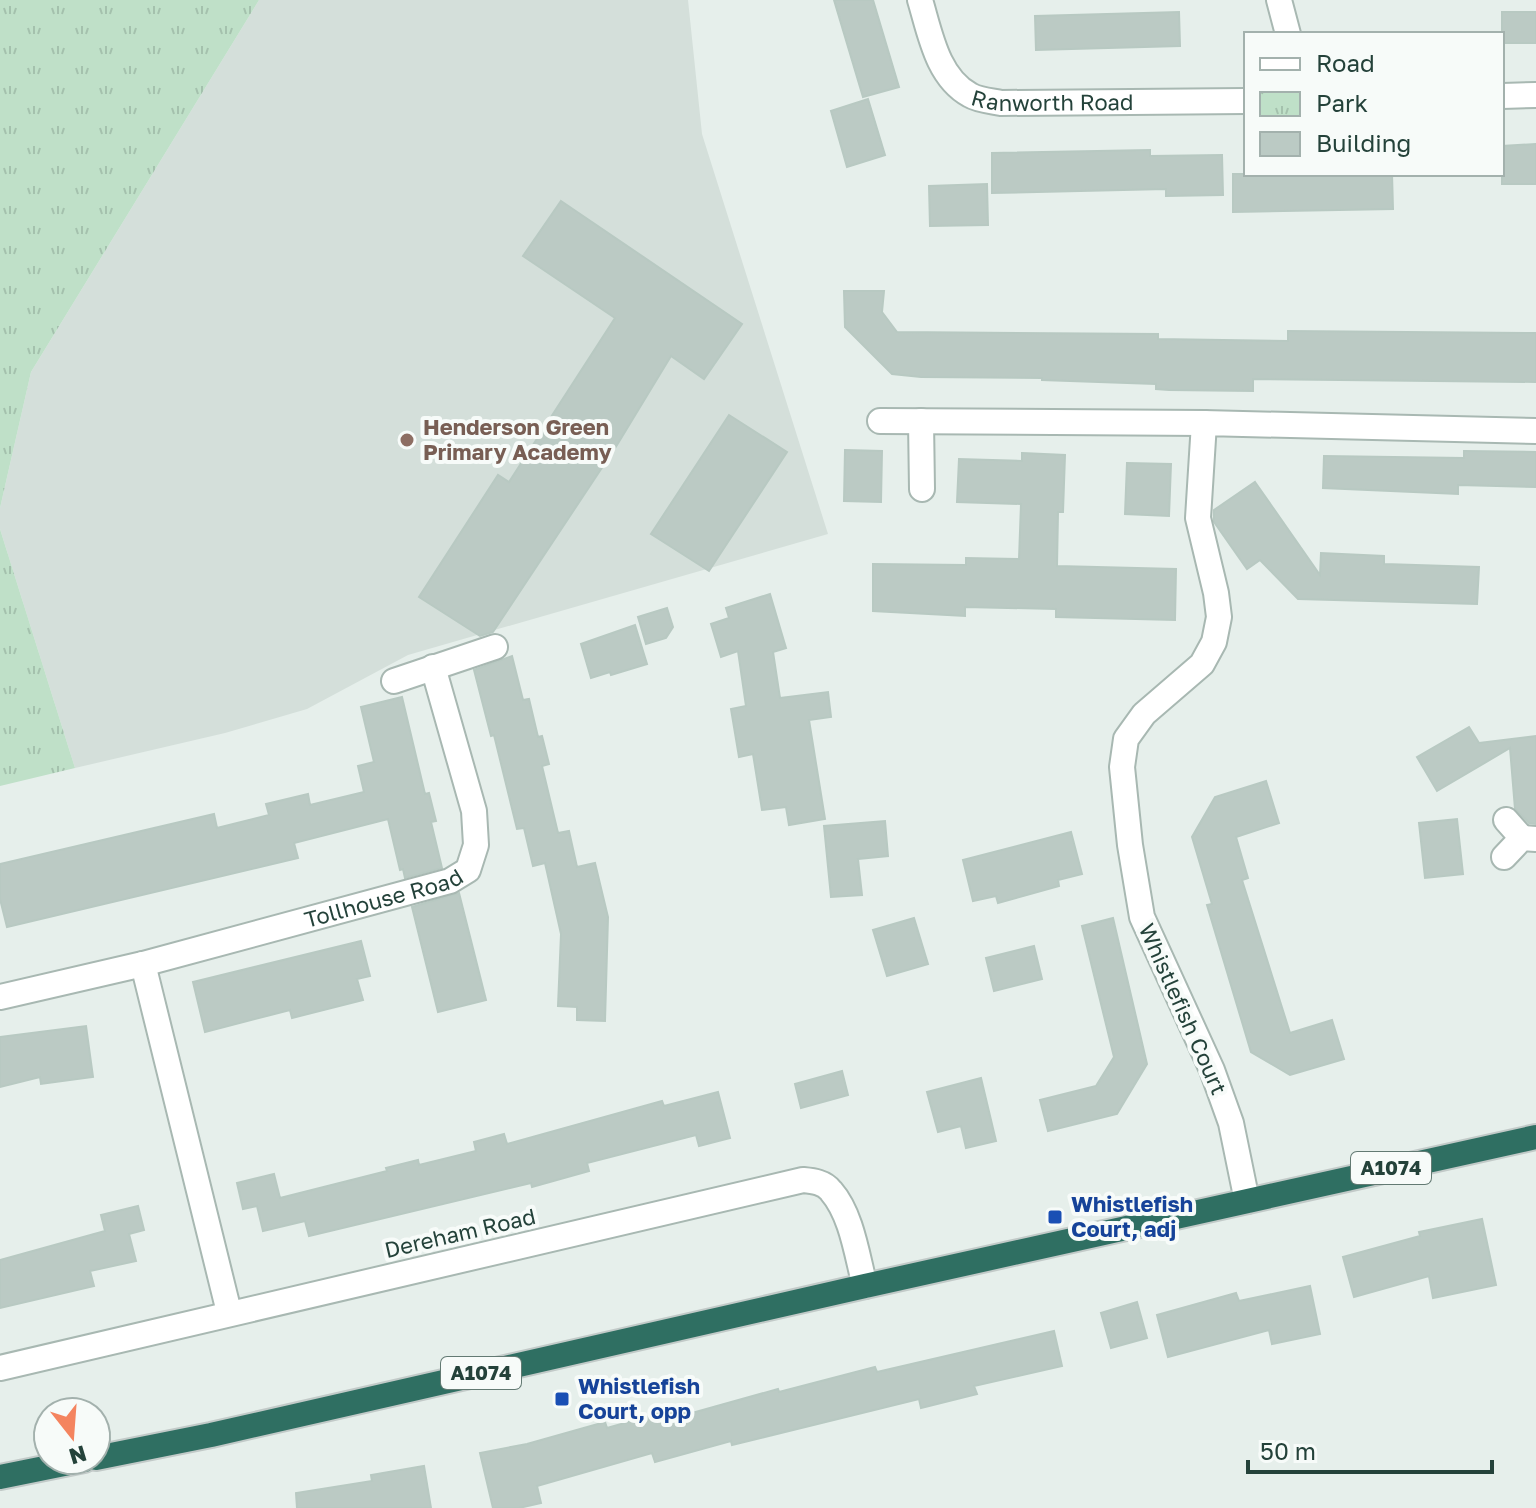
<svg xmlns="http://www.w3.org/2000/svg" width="1536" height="1508" font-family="'Golos Text',sans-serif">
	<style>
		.built { fill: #d4dfda }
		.park { fill: url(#park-tufts) }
		.building { fill: #bbcac4; stroke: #b8c9c2; stroke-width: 2 }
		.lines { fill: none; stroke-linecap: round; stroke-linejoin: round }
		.street-casing { stroke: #a8b8b2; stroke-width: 28 }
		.highway-casing { stroke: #c2cac8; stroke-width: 28 }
		.street { stroke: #fff; stroke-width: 24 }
		.highway { stroke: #2f6f62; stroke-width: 24 }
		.education-dot { fill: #8d6e63; stroke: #f7fbf9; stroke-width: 3 }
		.transit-dot { fill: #1a4fb4; stroke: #f7fbf9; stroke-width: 3 }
		.labels { text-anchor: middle; stroke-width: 8; stroke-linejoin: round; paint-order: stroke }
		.shield { fill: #f7fbf9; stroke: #637a73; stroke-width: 2 }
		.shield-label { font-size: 20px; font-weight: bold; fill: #24423a }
		.street-label { font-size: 22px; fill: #24423a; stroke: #f7fbf9 }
		.education-label { font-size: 22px; font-weight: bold; fill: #785e54; stroke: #f7fbf9; text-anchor: start }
		.transit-label { font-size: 22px; font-weight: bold; fill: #164399; stroke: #f7fbf9; text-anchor: start }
	</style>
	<defs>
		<pattern id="park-tufts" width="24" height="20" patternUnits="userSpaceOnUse" patternTransform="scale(2)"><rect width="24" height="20" fill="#bfe0c8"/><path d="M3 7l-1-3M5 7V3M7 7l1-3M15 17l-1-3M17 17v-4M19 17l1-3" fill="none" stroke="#a4c1ad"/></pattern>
	</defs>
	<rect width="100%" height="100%" fill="#e6efeb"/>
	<!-- built -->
	<path class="built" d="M259 0H688L702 134 828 534 408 655 307 709 225 733 75 768 0 529V508L31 372Z"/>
	<!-- park -->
	<g class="park">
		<path d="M0 0H259L31 372 0 508Z"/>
		<path d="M0 529 75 768 0 786Z"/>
	</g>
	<!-- building -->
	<g class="building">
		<path d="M834 0H873L899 87 863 97Z"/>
		<path d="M1179 12 1180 46 1036 50 1035 16Z"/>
		<rect x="1502" y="12" width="34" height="31"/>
		<path d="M868 99 885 155 847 167 831 111Z"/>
		<path d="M1536 144V184H1502V146Z"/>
		<path d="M1150 150V156L1222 155 1223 195 1166 196V189L992 193V153Z"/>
		<path d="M1233 174H1392L1393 209 1233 212Z"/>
		<path d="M987 184 988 225 930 226 929 186Z"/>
		<path d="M561 201 742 324 704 379 671 356 617 445 493 632 480 636 419 597 498 475 509 482 615 318 523 256Z"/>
		<path d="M844 291H884L882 312 897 332 1158 334V339L1288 341V331L1536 333V382L1253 379V391L1169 390 1156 389V384L1042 380V378L921 377 892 374 845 327Z"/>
		<path d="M729 415 787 452 709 571 651 534Z"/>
		<path d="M845 450 882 451 881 502 844 501Z"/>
		<path d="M1464 451 1536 452V487L1458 485V494L1323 488 1324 456 1464 458Z"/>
		<path d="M1022 453 1065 455 1063 512H1058L1057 566 1176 569 1175 620 1056 617V609L965 607V616L873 611V564L966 565V558L1019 559 1021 504 957 502 959 459 1022 461Z"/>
		<path d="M1127 463 1171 464 1169 516 1125 514Z"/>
		<path d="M1255 482 1320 575 1321 553 1384 556V564L1479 567 1477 604 1298 599 1260 560 1247 569 1214 522V510Z"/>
		<path d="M770 594 786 648 773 652 780 698 828 692 831 717 809 720 825 819 789 825 786 807 762 810 753 754 739 757 731 709 746 706 738 651 721 657 711 624 729 618 726 608Z"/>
		<path d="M667 608 673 627 666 638 646 644 638 617Z"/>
		<path d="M635 625 647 664 611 675 610 672 591 678 581 644Z"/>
		<path d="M512 656 523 700 529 699 538 737 542 736 549 764 542 766 558 833 569 831 577 867 595 863 608 917 605 1021 577 1020V1007L558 1006 561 934 545 863 533 866 524 828 517 829 494 735 491 736 474 670Z"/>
		<path d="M402 697 425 794 429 793 436 821 431 822 442 868 405 878 403 869 400 870 388 819 294 843 298 858 7 927 0 899V864L214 814 217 828 269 815 266 804 308 794 310 805 364 792 358 766 374 762 361 707Z"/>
		<path d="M1469 727 1479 743 1536 736V824L1529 823 1515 809 1510 748 1437 791 1417 757Z"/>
		<path d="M1266 781 1279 823 1236 837 1248 878 1242 880 1290 1033 1332 1020 1344 1059 1290 1075 1251 1052 1207 905 1212 904 1192 837 1215 797Z"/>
		<path d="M1457 819 1463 874 1425 878 1419 823Z"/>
		<path d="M885 821 888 856 858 859 862 895 831 897 824 826Z"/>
		<path d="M1071 832 1082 874 1058 880 1059 886 998 903 996 896 973 901 963 860Z"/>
		<path d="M459 893 486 1000 438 1012 412 907Z"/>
		<path d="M914 918 928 964 887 976 873 930Z"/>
		<path d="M1113 918 1147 1064 1117 1114 1048 1131 1040 1100 1096 1086 1114 1057 1082 926Z"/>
		<path d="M361 941 370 976 357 979 363 1000 292 1018 290 1010 205 1032 193 982Z"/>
		<path d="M1034 946 1042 979 994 991 986 958Z"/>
		<path d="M86 1026 93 1077 41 1084 40 1077 0 1087V1037Z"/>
		<path d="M842 1071 848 1095 801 1108 795 1084Z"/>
		<path d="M981 1078 996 1141 966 1148 961 1126 938 1132 927 1092Z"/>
		<path d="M718 1092 730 1138 699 1146 696 1135 587 1163 589 1171 532 1187 531 1183 309 1236 305 1221 263 1231 257 1206 243 1209 237 1183 274 1174 280 1198 387 1171 386 1168 418 1160 419 1165 476 1151 474 1142 504 1134 507 1144 662 1101 664 1106Z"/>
		<path d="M138 1206 144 1230 129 1234 136 1261 90 1271 94 1286 0 1308V1260L105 1231 101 1215Z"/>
		<path d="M1482 1219 1496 1285 1433 1298 1429 1276 1354 1297 1343 1257 1420 1236 1419 1232Z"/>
		<path d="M1310 1286 1320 1334 1272 1344 1269 1330 1168 1357 1157 1315 1236 1293 1239 1301Z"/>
		<path d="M1137 1302 1147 1338 1111 1348 1101 1313Z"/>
		<path d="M1054 1331 1062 1366 974 1386 977 1394 921 1408 919 1399 732 1445 731 1441 655 1462 652 1453 537 1486 541 1503 519 1508H493L480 1453 527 1444 605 1422 607 1428 689 1405 692 1413 778 1389 779 1392 875 1367 877 1372Z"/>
		<path d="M424 1466 431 1508H297L296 1493 372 1481 371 1475Z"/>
	</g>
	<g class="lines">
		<!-- street casing -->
		<g class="street-casing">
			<g id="street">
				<path id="s1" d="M920 0C930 33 937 77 970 95 978 100 991 101 1001 103L1246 101"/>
				<path d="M1279 0 1288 34"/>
				<path d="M1502 96 1536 95"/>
				<path d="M880 421 1204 423"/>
				<path d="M921 421 922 489"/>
				<path d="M394 681 495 647"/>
				<path d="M1506 820 1522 838"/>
				<path d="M1504 857 1522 838 1536 839"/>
				<path d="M143 964 229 1312"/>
				<path id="s2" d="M0 997 143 964 450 881 468 870 476 845 474 811 433 667"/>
				<path d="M1247 1201 1231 1123 1212 1070 1142 917 1130 845 1122 767 1126 739 1144 714 1202 664 1214 642 1219 617 1216 593 1198 518 1204 423 1536 431"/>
				<path d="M0 1368 803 1180C813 1181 824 1182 831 1191 852 1215 857 1256 865 1286"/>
			</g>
		</g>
		<!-- highway casing -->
		<g class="highway-casing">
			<g id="highway">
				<path d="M96 1458 211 1435 865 1286 1536 1137"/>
				<path d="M0 1477 84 1460"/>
			</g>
		</g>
		<!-- street -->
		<use href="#street" class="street"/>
		<!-- highway -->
		<use href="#highway" class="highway"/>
	</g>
	<!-- markers -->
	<circle class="education-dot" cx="407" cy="440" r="8"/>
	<g class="transit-dot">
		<rect x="1047" y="1209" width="16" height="16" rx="4"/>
		<rect x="554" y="1391" width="16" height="16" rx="4"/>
	</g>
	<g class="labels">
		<!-- shield labels -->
		<g class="shield">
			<rect x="1351" y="1152" width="80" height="32" rx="6"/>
			<rect x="441" y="1357" width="80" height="32" rx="6"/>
		</g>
		<g class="shield-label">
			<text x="1391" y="1175">A1074</text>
			<text x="481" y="1380">A1074</text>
		</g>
		<!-- street labels -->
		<g class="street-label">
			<text dy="8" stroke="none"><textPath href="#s1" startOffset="194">Ranworth Road</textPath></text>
			<text dy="8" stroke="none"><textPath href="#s2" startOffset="396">Tollhouse Road</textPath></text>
			<text transform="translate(1183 1009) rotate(66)" y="8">Whistlefish Court</text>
			<text transform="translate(460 1233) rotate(-13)" y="8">Dereham Road</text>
		</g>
		<!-- education labels -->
		<g class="education-label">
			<text x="423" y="435">Henderson Green<tspan x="423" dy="25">Primary Academy</tspan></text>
		</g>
		<!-- transit labels -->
		<g class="transit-label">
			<text x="1071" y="1212">Whistlefish<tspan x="1071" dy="25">Court, adj</tspan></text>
			<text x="578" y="1394">Whistlefish<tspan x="578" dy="25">Court, opp</tspan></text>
		</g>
	</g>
	<!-- legend -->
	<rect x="1244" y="32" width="260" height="144" fill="#f7fbf9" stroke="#a3b1ad" stroke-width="2"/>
	<rect x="1260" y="58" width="40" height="12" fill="#ffffff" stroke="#a3b1ad" stroke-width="2"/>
	<text x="1316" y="72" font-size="24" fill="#24423a">Road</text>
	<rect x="1260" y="92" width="40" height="24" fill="url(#park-tufts)" stroke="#a3b1ad" stroke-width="2"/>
	<text x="1316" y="112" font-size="24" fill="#24423a">Park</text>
	<rect x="1260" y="132" width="40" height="24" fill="#bbcac4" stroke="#a3b1ad" stroke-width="2"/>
	<text x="1316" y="152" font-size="24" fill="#24423a">Building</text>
	<!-- north arrow -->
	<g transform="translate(72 1436) rotate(163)"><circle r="38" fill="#f7fbf9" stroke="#a3b1ad" stroke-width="2"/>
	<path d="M0-6L14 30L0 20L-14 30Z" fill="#f4845f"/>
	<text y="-12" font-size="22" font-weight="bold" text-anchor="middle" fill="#24423a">N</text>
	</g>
	<!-- scale -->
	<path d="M1248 1460v12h244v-12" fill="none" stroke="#24423a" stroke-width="4"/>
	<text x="1260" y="1460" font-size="24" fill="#24423a" stroke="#f7fbf9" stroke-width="6" paint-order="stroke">50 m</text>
</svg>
